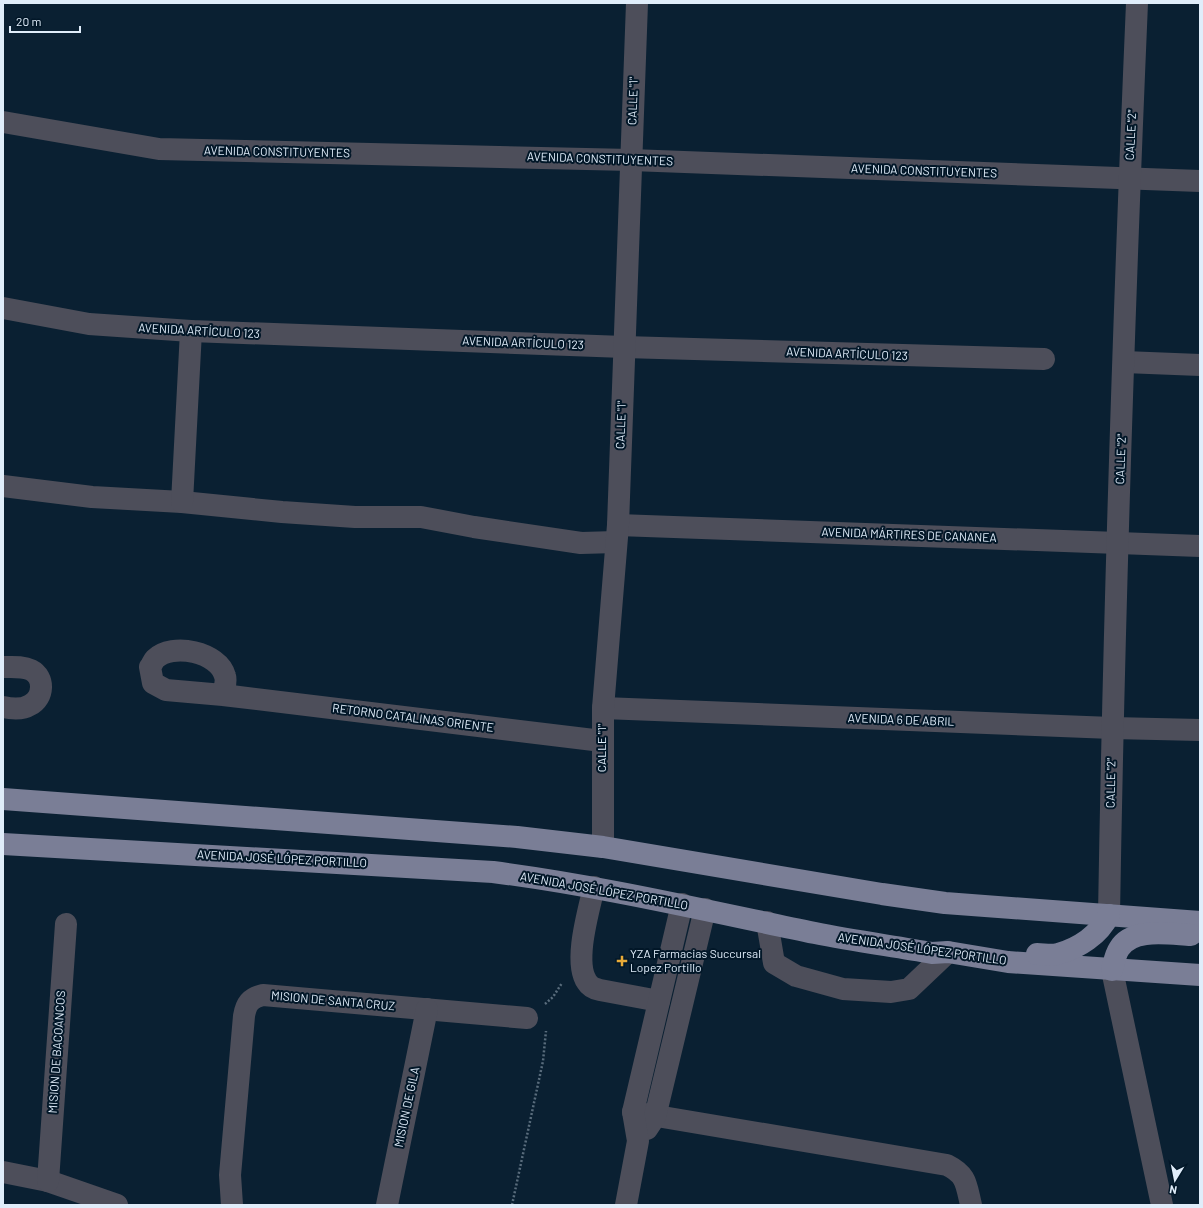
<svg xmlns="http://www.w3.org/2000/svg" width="1203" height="1208" font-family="Barlow,sans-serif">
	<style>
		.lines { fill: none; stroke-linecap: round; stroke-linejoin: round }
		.path { stroke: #596c7c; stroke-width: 2.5; stroke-dasharray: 2 2; stroke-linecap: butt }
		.minor { stroke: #4d4e5a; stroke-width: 22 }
		.major { stroke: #7a7e96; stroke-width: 22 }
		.poi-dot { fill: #e9ab38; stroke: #021728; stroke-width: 1.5 }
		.labels { text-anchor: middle; stroke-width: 4; stroke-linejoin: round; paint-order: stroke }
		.street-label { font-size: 12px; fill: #e0edfa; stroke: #021728 }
		.poi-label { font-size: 12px; fill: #e0edfa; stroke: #021728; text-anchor: start }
	</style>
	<rect width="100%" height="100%" fill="#0a2032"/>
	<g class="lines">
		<!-- path -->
		<g class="path">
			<path d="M545 1004 553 997 562 983"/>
			<path d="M512 1205 543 1061 546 1031"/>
		</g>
		<!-- minor -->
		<g class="minor">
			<path d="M3 122 159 149 631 160 1200 181"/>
			<path d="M3 308 89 324 191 331 624 347 1044 359"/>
			<path d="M1124 362 1200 365"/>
			<path d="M3 486 92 497 182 502 282 512 355 517H421L474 527 581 543 616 542"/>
			<path d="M182 502 191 331"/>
			<path d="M618 525 1200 546"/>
			<path d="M3 667C12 667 23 666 31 670 45 677 44 698 30 705 22 710 12 709 3 707"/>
			<path d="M223 695C224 689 227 682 225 676 219 652 172 642 155 659 153 661 152 665 150 667L153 683 166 690 223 695 602 741"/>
			<path d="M603 708 1112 728 1200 730"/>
			<path d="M603 847V708L618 525 637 3"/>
			<path d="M594 887C589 910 573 962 587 982 590 987 595 989 600 990L659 1001"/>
			<path d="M1109 915C1114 611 1124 307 1137 3"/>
			<path d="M767 922 774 963 796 976 843 989 891 992 909 989 948 952"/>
			<path d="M1112 970 1162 1205"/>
			<path d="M633 1112 947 1165C967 1175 966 1184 971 1205"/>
			<path d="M647 1129 655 1117 705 909"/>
			<path d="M3 1172 48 1181 117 1205"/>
			<path d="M48 1181 66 924"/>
			<path d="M232 1205 230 1175 244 1016C246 1004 250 998 263 995L527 1018"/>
			<path d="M387 1205 427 1009"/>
			<path d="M626 1205 638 1141 633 1112 682 904"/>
		</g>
		<!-- major -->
		<g class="major">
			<path d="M3 799 517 837 603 847 882 894 945 903 1200 922"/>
			<path d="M3 844 493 872C602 886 708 911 815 933 854 941 893 946 932 953L948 952 1008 962 1200 975"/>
			<path d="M1037 954C1043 954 1052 956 1058 954 1079 948 1099 935 1109 915"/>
			<path d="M1112 970C1114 963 1115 955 1119 949 1132 927 1169 934 1191 935"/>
		</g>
	</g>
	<!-- markers -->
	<path class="poi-dot" d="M620 955h4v4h4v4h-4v4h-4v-4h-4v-4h4z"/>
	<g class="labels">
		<!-- street labels -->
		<g class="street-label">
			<text transform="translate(633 101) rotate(-88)" y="4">CALLE "1"</text>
			<text transform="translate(1131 135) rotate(-87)" y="4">CALLE "2"</text>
			<text transform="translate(277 152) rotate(1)" y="4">AVENIDA CONSTITUYENTES</text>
			<text transform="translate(600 159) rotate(2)" y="4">AVENIDA CONSTITUYENTES</text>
			<text transform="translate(924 171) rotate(2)" y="4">AVENIDA CONSTITUYENTES</text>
			<text transform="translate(199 331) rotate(3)" y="4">AVENIDA ARTÍCULO 123</text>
			<text transform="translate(523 343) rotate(2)" y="4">AVENIDA ARTÍCULO 123</text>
			<text transform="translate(847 354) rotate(2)" y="4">AVENIDA ARTÍCULO 123</text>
			<text transform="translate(621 425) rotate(-88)" y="4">CALLE "1"</text>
			<text transform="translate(1121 459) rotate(-88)" y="4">CALLE "2"</text>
			<text transform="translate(909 535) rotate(2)" y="4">AVENIDA MÁRTIRES DE CANANEA</text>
			<text transform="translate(413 718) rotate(7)" y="4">RETORNO CATALINAS ORIENTE</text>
			<text transform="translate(901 720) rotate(2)" y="4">AVENIDA 6 DE ABRIL</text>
			<text transform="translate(602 748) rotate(-90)" y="4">CALLE "1"</text>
			<text transform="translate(1111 783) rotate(-89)" y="4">CALLE "2"</text>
			<text transform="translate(282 859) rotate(3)" y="4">AVENIDA JOSÉ LÓPEZ PORTILLO</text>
			<text transform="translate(604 891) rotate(10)" y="4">AVENIDA JOSÉ LÓPEZ PORTILLO</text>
			<text transform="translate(922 949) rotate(8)" y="4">AVENIDA JOSÉ LÓPEZ PORTILLO</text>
			<text transform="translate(333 1001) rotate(5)" y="4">MISION DE SANTA CRUZ</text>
			<text transform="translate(57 1052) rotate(-86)" y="4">MISION DE BACOANCOS</text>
			<text transform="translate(407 1107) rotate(-78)" y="4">MISION DE GILA</text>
		</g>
		<!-- poi labels -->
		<g class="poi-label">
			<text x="630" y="958">YZA Farmacias Succursal<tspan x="630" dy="14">Lopez Portillo</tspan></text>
		</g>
	</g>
	<!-- border -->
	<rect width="1203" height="1208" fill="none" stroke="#e0edfa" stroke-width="8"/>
	<!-- north arrow -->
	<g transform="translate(1175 1180) rotate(190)" stroke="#021728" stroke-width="3" paint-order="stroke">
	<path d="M0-3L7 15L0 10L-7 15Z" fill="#e0edfa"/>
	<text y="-6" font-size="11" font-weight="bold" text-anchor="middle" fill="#e0edfa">N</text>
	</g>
	<!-- scale -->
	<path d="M10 26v6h70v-6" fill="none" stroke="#e0edfa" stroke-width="2"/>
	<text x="16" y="26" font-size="12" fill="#e0edfa" stroke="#021728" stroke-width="3" paint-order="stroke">20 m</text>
</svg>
